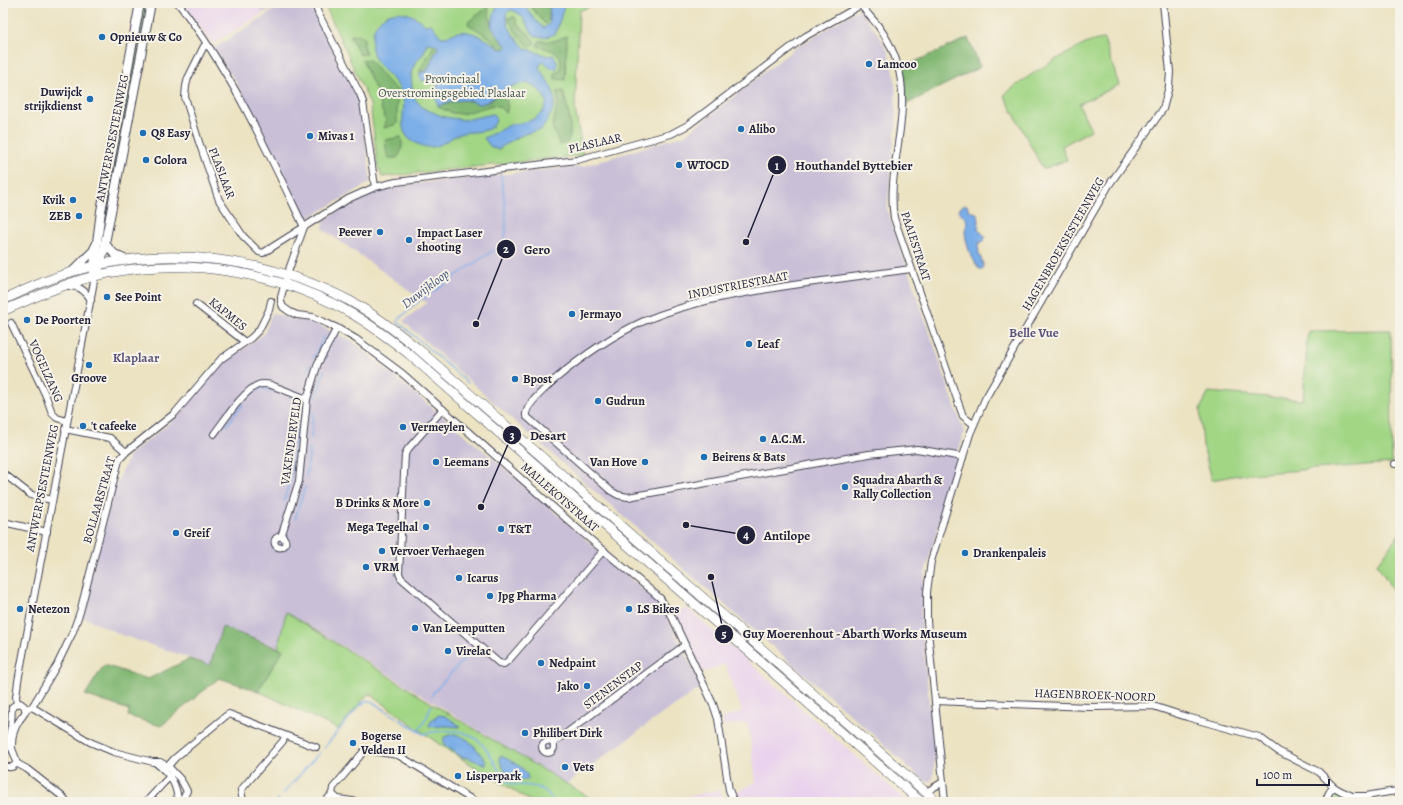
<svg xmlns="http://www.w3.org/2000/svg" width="1403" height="805" font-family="Alegreya,serif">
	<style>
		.built { fill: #e9d2ed }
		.industrial { fill: #c9bfd7 }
		.green { fill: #a2d685; stroke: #627c60 }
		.forest { fill: #81b772; stroke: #526c56 }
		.water { fill: #7caee8; stroke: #4f6892 }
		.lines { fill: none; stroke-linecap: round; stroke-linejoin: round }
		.stream { stroke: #7caee8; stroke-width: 1.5 }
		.minor-casing { stroke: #403f4f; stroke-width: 8 }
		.major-casing { stroke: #403f4f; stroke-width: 10 }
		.highway-casing { stroke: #403f4f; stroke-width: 10 }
		.minor { stroke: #fff; stroke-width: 6 }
		.major { stroke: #fff; stroke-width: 8 }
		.highway { stroke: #fff; stroke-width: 9 }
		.poi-dot { fill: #1f6fb2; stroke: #f7f3e8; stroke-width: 1.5 }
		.labels { text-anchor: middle; stroke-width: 4; stroke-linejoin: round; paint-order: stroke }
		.poi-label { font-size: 12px; font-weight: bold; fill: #22223b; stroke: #f7f3e8; text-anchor: start }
		.park-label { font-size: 12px; fill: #485851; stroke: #f7f3e8 }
		.street-label { font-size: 12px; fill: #22223b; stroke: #f7f3e8 }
		.water-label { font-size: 13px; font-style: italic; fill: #425378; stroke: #f7f3e8 }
		.neighbourhood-label { font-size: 13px; font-weight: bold; fill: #5c557b; stroke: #f7f3e8 }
		.leader { fill: none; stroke: #22223b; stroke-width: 1.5 }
		.callout-dot { fill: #22223b; stroke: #f7f3e8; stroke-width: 1.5 }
		.mark-label { font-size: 12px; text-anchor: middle; font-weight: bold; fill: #fff }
		.callout-label { font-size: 13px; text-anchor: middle; font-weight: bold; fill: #22223b; stroke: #f7f3e8; stroke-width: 4; stroke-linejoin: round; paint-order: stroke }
	</style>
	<rect width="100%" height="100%" fill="#f7f3e8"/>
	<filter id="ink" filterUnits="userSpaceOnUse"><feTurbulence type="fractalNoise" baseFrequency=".025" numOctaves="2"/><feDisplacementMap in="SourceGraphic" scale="8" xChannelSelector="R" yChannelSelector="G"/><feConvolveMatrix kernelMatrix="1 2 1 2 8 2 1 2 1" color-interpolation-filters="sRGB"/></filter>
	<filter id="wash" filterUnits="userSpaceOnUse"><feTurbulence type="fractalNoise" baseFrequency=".012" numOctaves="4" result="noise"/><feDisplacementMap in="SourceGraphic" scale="16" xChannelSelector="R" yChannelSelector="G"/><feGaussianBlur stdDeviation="0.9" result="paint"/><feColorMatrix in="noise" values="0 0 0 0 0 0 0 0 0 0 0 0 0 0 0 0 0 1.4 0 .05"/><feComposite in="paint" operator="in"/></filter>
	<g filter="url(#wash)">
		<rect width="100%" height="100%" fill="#ece3c3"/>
		<!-- built -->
		<g class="built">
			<path d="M182 3H255L263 13 213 44Z"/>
			<path d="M687 608 908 802H740L735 793 756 782 748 723 723 726 722 719 742 711 725 664 703 672 675 613Z"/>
			<path d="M718 790 726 802H661Z"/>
		</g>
		<!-- industrial -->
		<g class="industrial">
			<path d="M255 3H281L263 13Z"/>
			<path d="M289 3H309L360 101 371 182 305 220 236 82 213 49 269 13Z"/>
			<path d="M859 9 878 34 888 51 895 79 896 122 887 209 964 432 923 581 921 617 925 664 935 755 933 779 930 782 924 781 860 723 511 418 403 321 427 303 323 229 324 220 357 199 379 190 402 185 584 166 685 135 794 49Z"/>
			<path d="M272 313 291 319 310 321 352 341 508 471 661 605 702 687 662 714 566 784 287 612 278 647 222 627 210 665 122 635 81 616 113 491 130 454 176 418 211 376 223 363 264 334Z"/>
		</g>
		<!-- green -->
		<g class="green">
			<path d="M143 3H147L132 83 128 81Z"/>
			<path d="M324 3H599L579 11 575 109 583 155 382 177 378 166 370 104Z"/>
			<path d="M1104 39 1119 85 1079 104 1091 130 1062 146 1067 160 1043 169 1004 95C1025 78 1046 64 1070 52 1081 46 1091 40 1104 39Z"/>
			<path d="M127 91H131L101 253H98L105 216 104 209Z"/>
			<path d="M1391 330 1392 463 1238 475 1212 480 1203 446 1200 409 1209 392 1303 400 1308 331Z"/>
			<path d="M1400 533V602L1377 564Z"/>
			<path d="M286 612 436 706 597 802H532L443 747 369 693 338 729 258 691 283 650 278 647Z"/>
			<path d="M1332 793C1340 793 1352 798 1361 800L1360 802H1329Z"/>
		</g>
		<!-- forest -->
		<g class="forest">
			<path d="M528 3H550L549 20 545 24Z"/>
			<path d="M488 6 491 25 508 47 505 49H500L489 37 468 24 469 21 479 14Z"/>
			<path d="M515 17 518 25 526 31 535 42 531 47C520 39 514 30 508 18Z"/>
			<path d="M359 34 364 38V50L366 54 360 55 350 36Z"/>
			<path d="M567 36 565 80 555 79 554 73 560 71C564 52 552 50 537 46L539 41H554Z"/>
			<path d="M968 38 980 67 905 105V84L903 67Z"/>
			<path d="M435 44 438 47 427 71H419Z"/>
			<path d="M369 59 384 78 397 90V124L384 128 386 121 381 108 378 95 362 60Z"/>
			<path d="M563 91C567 106 574 127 568 142L560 145 552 127 558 103 557 92Z"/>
			<path d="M500 93C507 97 509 106 506 114L500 107 493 105 462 114 452 113 438 107 442 104 451 103 457 99 471 101 479 104 489 102Z"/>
			<path d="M401 137C403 144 402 153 397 158H389L387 155 385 140Z"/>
			<path d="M222 627 283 650 258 691 219 678 161 726 128 716 129 710 85 695 104 665 148 679 189 659 210 665Z"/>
		</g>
		<!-- water -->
		<g class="water">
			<path d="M500 3H523L536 21 544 28 550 23 549 20 550 3H565L556 33C525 51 532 12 510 10L506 14 508 25 514 36 525 48 548 56 553 55 557 62V68L556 69 551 68 545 62H542L539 68C558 95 561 102 541 130 525 132 510 140 498 150L490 146 484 138 512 124 522 123 534 119 543 112 547 102C535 78 522 80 501 92 494 96 489 103 480 104 476 104 474 102 471 101 462 99 445 101 438 107L436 98 437 86 441 81 438 78 421 81 419 73 427 71 438 47 435 44 427 43 424 53 415 63 411 73 412 87 415 99 423 108 444 117 465 120 493 114 496 116C497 134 474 131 463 133 446 137 439 154 418 144 391 133 410 110 401 91 394 76 374 66 372 49 368 14 401 0 425 25L431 24 441 37C448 38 452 33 458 32 472 29 491 42 500 49H505L507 47 498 36 491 25 496 8Z"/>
			<path d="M964 205H967L969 210 978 214 979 221 978 229 985 236 984 240 978 244 979 254 984 266 982 270 978 268 969 251 966 239 965 232 967 222 965 217 959 213 960 208Z"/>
			<path d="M439 715 445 716 459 725V727L445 726 430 727 429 725 432 720Z"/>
			<path d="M453 734C469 736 478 750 486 762V765L468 758 462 757 444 745V737Z"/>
			<path d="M501 756C510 761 529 768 528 780 524 780 519 780 515 779 507 777 500 764 499 757Z"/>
		</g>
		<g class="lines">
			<!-- stream -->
			<g class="stream">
				<path d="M313 358 324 337"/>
				<path d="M307 373 310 364"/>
				<path d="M468 383 398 322V320L419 301 503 244C510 230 503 191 501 174"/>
				<path d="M251 394 262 388 277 392"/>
				<path d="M289 396 299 400"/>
				<path d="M316 398 325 370"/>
				<path d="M227 425 243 404"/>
				<path d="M311 438 313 412"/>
				<path d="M306 478 310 448"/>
				<path d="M284 501 290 480 297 428"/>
				<path d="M295 519 305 487"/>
				<path d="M432 696 433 693 474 648"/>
				<path d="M399 719 418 731 426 719 431 706"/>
				<path d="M418 731 424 734C455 726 477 730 493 760 498 768 501 778 509 783 513 785 517 785 521 785 537 786 545 787 554 802"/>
				<path d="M324 748 360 705 367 701 374 703 396 717"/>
				<path d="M283 794 320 752"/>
				<path d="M277 802 279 799"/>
			</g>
		</g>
	</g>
	<g filter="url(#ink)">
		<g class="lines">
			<!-- minor casing -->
			<g class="minor-casing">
				<g id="minor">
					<path d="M178 3C231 71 267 150 304 227L287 275 281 297V302L283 307 290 312 297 315 313 317 337 328 356 339 403 374 578 529 660 598 672 617 713 704 718 719 729 790 734 802"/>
					<path d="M315 3 318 13 360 94 363 102 375 187"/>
					<path d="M860 3C865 12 873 19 879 27 887 38 893 50 897 63 913 113 886 168 894 218L958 402 963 416 973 424"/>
					<path d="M207 46H204L188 78 186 86 185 97 199 142 219 200 243 236 259 252 263 253 348 199 375 187 396 182 577 160 671 134 688 125 806 36 861 5"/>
					<path d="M911 269C874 274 837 279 800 284 747 292 694 300 644 321 611 336 580 358 553 381 546 388 524 406 526 416L611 491 618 495 628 497 869 454 917 449 963 457"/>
					<path d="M68 286C79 286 85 290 91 300"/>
					<path d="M196 304 245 342"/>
					<path d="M11 323 46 396 52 413 57 418 67 421"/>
					<path d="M443 409 408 449 405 454 399 573 401 578 499 663 504 664 509 660 604 550"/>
					<path d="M65 429 110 438 126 452"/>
					<path d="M214 434C224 421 244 390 258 385 262 383 267 384 271 385L307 399"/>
					<path d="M1395 464H1400"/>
					<path d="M3 473 31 495 52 500"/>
					<path d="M3 522 47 532"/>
					<circle cx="280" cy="542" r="5.5"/>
					<path d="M281 537 299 481 307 399 318 363 337 328"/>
					<path d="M935 701 1090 707 1153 706 1187 717 1259 737 1278 751 1319 772 1334 787 1341 791 1352 796H1366L1389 792 1400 791"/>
					<path d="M17 704 16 697 18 681 95 276"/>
					<path d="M32 707 57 665 72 634 80 612 119 460 126 452 175 413 221 359 251 338 259 330 269 310 271 301"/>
					<path d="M25 709 32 707 90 742 114 752 153 762H160L168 766 181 780 187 791 181 802"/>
					<circle cx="548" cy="747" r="6"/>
					<path d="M553 743 685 645"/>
					<path d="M3 757 6 750 11 726 12 707 15 705 20 703 24 706 26 710C25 715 21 717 19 721 15 727 12 737 12 745 11 753 18 757 16 763 13 769 7 768 3 764"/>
					<path d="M16 763 27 769 64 798 67 802"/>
					<path d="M156 763C170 774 177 784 178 802"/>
					<path d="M168 766 175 758 227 715 229 714 316 747"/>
					<path d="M926 792 943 782"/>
					<path d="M332 794 338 799 359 802"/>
					<path d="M146 802 170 776"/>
					<path d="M243 802 241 790 283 741 285 736"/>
					<path d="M325 802 332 794 333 788 365 750 398 755 476 802"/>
					<path d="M945 802 927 621V592L931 561 970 434 985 399 1109 185 1163 109 1169 86 1170 72 1163 3"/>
					<path d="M1327 802C1326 796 1330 790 1334 787"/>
				</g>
			</g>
			<!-- major casing -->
			<g class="major-casing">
				<g id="major">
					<path d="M105 243C110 252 117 256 126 260"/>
					<path d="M98 270 101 264 151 3"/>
					<path d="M94 271V266L101 211 140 3"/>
					<path d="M72 272 93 251 96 245"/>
				</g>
			</g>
			<!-- highway casing -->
			<g class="highway-casing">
				<g id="highway">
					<path d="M3 300C29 288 55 276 82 269 171 244 269 259 350 301 374 314 396 331 417 348L937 802"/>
					<path d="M3 311C37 296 72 280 108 273 190 257 283 273 354 315 374 327 391 340 409 354L921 802"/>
				</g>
			</g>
			<!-- minor -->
			<use href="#minor" class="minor"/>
			<!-- major -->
			<use href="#major" class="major"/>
			<!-- highway -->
			<use href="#highway" class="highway"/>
		</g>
	</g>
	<!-- markers -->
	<g class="poi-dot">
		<circle cx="102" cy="37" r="4"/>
		<circle cx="869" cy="64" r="4"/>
		<circle cx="90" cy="99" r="4"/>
		<circle cx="741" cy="129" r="4"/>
		<circle cx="143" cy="133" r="4"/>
		<circle cx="310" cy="136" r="4"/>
		<circle cx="146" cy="160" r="4"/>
		<circle cx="679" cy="165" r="4"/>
		<circle cx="73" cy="200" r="4"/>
		<circle cx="79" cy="216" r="4"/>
		<circle cx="380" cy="232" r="4"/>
		<circle cx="409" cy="240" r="4"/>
		<circle cx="107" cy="297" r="4"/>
		<circle cx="572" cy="314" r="4"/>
		<circle cx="27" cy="320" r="4"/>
		<circle cx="749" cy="344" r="4"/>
		<circle cx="89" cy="365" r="4"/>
		<circle cx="515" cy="379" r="4"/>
		<circle cx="598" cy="401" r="4"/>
		<circle cx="83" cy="426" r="4"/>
		<circle cx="403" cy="427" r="4"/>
		<circle cx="763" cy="439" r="4"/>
		<circle cx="704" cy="457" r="4"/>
		<circle cx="436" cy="462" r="4"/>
		<circle cx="645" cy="462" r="4"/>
		<circle cx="845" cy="487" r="4"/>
		<circle cx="427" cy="503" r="4"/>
		<circle cx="426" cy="527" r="4"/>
		<circle cx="501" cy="529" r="4"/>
		<circle cx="176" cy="533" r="4"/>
		<circle cx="382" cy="551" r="4"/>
		<circle cx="965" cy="553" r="4"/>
		<circle cx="366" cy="567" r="4"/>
		<circle cx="459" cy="578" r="4"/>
		<circle cx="490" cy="596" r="4"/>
		<circle cx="20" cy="609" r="4"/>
		<circle cx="629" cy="609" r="4"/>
		<circle cx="415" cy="628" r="4"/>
		<circle cx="448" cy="651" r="4"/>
		<circle cx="541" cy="663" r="4"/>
		<circle cx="587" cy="686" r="4"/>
		<circle cx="525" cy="733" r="4"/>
		<circle cx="353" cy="743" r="4"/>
		<circle cx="565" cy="767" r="4"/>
		<circle cx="458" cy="776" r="4"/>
	</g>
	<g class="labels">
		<!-- poi labels -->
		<g class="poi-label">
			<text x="110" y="41">Opnieuw &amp; Co</text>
			<text x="877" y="68">Lamcoo</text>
			<text x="82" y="96" text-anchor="end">Duwijck<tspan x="82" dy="14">strijkdienst</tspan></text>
			<text x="749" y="133">Alibo</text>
			<text x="151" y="137">Q8 Easy</text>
			<text x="318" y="140">Mivas 1</text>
			<text x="154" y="164">Colora</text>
			<text x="687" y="169">WTOCD</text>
			<text x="65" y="204" text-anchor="end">Kvik</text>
			<text x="71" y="220" text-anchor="end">ZEB</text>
			<text x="372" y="236" text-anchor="end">Peever</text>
			<text x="417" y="237">Impact Laser<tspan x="417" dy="14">shooting</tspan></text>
			<text x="115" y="301">See Point</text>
			<text x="580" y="318">Jermayo</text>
			<text x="35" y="324">De Poorten</text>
			<text x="757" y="348">Leaf</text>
			<text x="89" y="382" text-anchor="middle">Groove</text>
			<text x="523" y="383">Bpost</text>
			<text x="606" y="405">Gudrun</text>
			<text x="91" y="430">'t cafeeke</text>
			<text x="411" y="431">Vermeylen</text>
			<text x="771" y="443">A.C.M.</text>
			<text x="712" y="461">Beirens &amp; Bats</text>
			<text x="444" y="466">Leemans</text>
			<text x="637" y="466" text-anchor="end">Van Hove</text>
			<text x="853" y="484">Squadra Abarth &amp;<tspan x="853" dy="14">Rally Collection</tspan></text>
			<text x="419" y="507" text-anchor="end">B Drinks &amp; More</text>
			<text x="418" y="531" text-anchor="end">Mega Tegelhal</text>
			<text x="509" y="533">T&amp;T</text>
			<text x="184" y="537">Greif</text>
			<text x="390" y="555">Vervoer Verhaegen</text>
			<text x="973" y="557">Drankenpaleis</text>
			<text x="374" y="571">VRM</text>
			<text x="467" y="582">Icarus</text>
			<text x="498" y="600">Jpg Pharma</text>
			<text x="28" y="613">Netezon</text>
			<text x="637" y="613">LS Bikes</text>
			<text x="423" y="632">Van Leemputten</text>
			<text x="456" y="655">Virelac</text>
			<text x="549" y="667">Nedpaint</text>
			<text x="579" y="690" text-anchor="end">Jako</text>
			<text x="533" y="737">Philibert Dirk</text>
			<text x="361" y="740">Bogerse<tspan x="361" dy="14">Velden II</tspan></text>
			<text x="573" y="771">Vets</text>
			<text x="466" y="780">Lisperpark</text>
		</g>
		<!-- park labels -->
		<g class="park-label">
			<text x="452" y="83">Provinciaal<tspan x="452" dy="14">Overstromingsgebied Plaslaar</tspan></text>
		</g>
		<!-- street labels -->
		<g class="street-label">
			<text transform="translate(112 138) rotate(-79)" y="4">ANTWERPSESTEENWEG</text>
			<text transform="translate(595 143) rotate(-13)" y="4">PLASLAAR</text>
			<text transform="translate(222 173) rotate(69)" y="4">PLASLAAR</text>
			<text transform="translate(1063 244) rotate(-60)" y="4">HAGENBROEKSESTEENWEG</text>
			<text transform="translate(916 246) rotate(72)" y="4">PAAIESTRAAT</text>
			<text transform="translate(738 285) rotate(-11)" y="4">INDUSTRIESTRAAT</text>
			<text transform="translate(228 314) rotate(39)" y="4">KAPMES</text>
			<text transform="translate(46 371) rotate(66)" y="4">VOGELZANG</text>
			<text transform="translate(291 441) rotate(-82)" y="4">VAKENDERVELD</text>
			<text transform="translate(42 488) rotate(-79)" y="4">ANTWERPSESTEENWEG</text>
			<text transform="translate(560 497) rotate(41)" y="4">MALLEKOTSTRAAT</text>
			<text transform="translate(99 500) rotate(-74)" y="4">BOLLAARSTRAAT</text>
			<text transform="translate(613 685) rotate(-37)" y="4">STENENSTAP</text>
			<text transform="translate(1095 695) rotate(2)" y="4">HAGENBROEK-NOORD</text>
		</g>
		<!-- water labels -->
		<g class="water-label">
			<text transform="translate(425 288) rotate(-37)" y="5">Duwijkloop</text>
		</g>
		<!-- neighbourhood labels -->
		<g class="neighbourhood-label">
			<text x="1034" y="337">Belle Vue</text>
			<text x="136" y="362">Klaplaar</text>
		</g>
	</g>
	<!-- callouts -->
	<path class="leader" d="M746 242L777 165M476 324L506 249M481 507L512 435M686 525L746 535M711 577L724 634"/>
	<g class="callout-dot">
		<circle cx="746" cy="242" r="4"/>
		<circle cx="476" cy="324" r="4"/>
		<circle cx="481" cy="507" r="4"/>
		<circle cx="686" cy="525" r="4"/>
		<circle cx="711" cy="577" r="4"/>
		<circle cx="777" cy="165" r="10"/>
		<circle cx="506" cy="249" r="10"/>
		<circle cx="512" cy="435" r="10"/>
		<circle cx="746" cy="535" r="10"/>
		<circle cx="724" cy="634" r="10"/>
	</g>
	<g class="mark-label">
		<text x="777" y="170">1</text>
		<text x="506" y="253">2</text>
		<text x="512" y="440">3</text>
		<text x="746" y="539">4</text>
		<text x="724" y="638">5</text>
	</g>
	<g class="callout-label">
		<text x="854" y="170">Houthandel Byttebier</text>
		<text x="537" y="254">Gero</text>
		<text x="548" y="440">Desart</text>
		<text x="787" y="540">Antilope</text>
		<text x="855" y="638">Guy Moerenhout - Abarth Works Museum</text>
	</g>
	<!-- margin -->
	<rect width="1403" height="805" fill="none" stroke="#f7f3e8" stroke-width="16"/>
	<!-- scale -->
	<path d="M1257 779v6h72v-6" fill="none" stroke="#22223b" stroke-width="2"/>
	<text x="1263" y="779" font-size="12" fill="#22223b" stroke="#f7f3e8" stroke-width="3" paint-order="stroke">100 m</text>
</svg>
